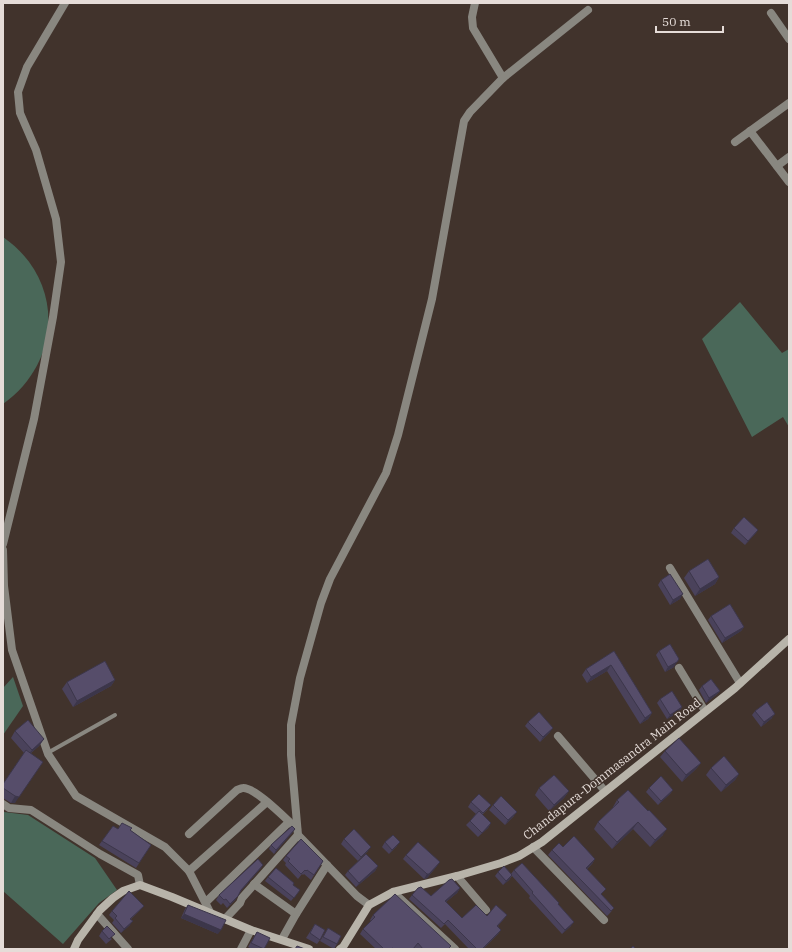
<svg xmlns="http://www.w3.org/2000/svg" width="792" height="952" font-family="'IBM Plex Serif',serif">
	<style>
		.green { fill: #4a6859 }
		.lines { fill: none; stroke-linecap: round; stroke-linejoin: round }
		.service { stroke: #898780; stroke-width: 4 }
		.minor { stroke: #898780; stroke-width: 8 }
		.tertiary { stroke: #898780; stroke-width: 8 }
		.secondary { stroke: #b8b4aa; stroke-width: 8 }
		.wall { fill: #4a425b }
		.shaded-wall { fill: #3c364a }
		.building { fill: #564d6a; stroke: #3c364a }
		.labels { text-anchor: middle; stroke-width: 3; stroke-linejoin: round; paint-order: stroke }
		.street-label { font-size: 12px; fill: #e5dcd8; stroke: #41332c }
	</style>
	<rect width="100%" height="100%" fill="#41332c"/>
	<!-- green -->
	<g class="green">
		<path d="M3 237C64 279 63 361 3 404Z"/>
		<path d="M740 302 782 353 789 349V427L783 417 752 437 702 339Z"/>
		<path d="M13 677 23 706 3 735V688Z"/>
		<path d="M4 812 28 815 95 858 117 890 99 903 63 944 3 891Z"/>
	</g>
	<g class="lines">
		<!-- service -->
		<path class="service" d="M48 754 51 751 115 715"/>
		<!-- minor -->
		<g class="minor">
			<path d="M475 3 472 17 473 28 503 78"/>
			<path d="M771 13 789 39"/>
			<path d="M750 131 789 182"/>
			<path d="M735 142 789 103"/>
			<path d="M777 166 789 157"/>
			<path d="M670 568 740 683"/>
			<path d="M679 668 705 711"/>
			<path d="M558 736 605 791"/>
			<path d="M3 804 9 808 31 810 100 854 138 875 140 885"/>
			<path d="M189 834 237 790C237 790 242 788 243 788 255 787 287 820 297 829"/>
			<path d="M533 847 604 920"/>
			<path d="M189 871 267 802"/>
			<path d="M457 876 486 910"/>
			<path d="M254 884 296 914"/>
			<path d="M393 892 455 949"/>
			<path d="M206 902 289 822"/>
			<path d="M369 905 357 896 298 835 291 755V725L300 678 321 603 330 579 386 473 398 435 432 299 464 121 470 112 503 78 588 10"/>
			<path d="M97 914 128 949"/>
			<path d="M225 919 240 903 242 898 298 835"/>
			<path d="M282 939 296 914 327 865"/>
			<path d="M241 949 251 930"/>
		</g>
		<!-- tertiary -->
		<g class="tertiary">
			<path d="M3 544 34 419 53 317 61 262 56 219 36 150 20 113 18 92 27 67 65 3"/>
			<path d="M3 550 4 586 12 650 48 754 76 796 165 847 189 871 211 914"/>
		</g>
		<!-- secondary -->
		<g class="secondary">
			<path d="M74 949 78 940 100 910 113 898 123 891 140 885 172 897 251 930 309 949"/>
			<path d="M340 949 343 947 369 905 393 892 457 876 501 863 519 856 542 842 735 688 789 639"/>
		</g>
	</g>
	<!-- wall -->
	<g class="wall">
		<path d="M734 528 758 530 755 534 745 545 731 533Z"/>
		<path d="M689 571 719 577 715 584 695 596 684 578Z"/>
		<path d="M661 580 680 599 670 605 658 585Z"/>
		<path d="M711 616 744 627 741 631 722 643 708 620Z"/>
		<path d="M614 651 652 713 648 719 640 724 607 671 587 683 582 675 586 669Z"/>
		<path d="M659 651 674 667 665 672 656 655Z"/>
		<path d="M115 680 111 686 73 707 62 689 67 682Z"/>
		<path d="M702 686 720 691 716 695 706 703 699 690Z"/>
		<path d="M660 699 682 707 679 712 667 719 657 703Z"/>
		<path d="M755 711 772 718 761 727 752 715Z"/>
		<path d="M528 722 550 732 540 742 525 726Z"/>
		<path d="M15 731 44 739 39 746 31 753 15 803H11L3 798V784L24 753 11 738Z"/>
		<path d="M665 751 701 763 696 769 682 782 660 757Z"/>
		<path d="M711 768 739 774 735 780 721 792 706 775Z"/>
		<path d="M539 788 569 791 564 798 549 811 535 795Z"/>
		<path d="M649 788 673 790 670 794 658 805 646 792Z"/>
		<path d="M617 800 663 835 650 847 633 829 612 849 594 829 598 822 614 808 613 807Z"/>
		<path d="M471 802 488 809 482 815 491 823 488 828 478 837 466 825 470 821 476 814 468 807Z"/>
		<path d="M493 805 514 816 505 825 489 810Z"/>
		<path d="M113 826 118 829 130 830 151 845 136 868 99 845Z"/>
		<path d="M295 829 274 854 269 849 271 845Z"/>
		<path d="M344 839 368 851 358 861 341 844Z"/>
		<path d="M385 842 397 846 389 854 382 847Z"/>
		<path d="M563 847 595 859 592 864 587 869 602 895 614 908 610 913 607 916 548 855 552 850Z"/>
		<path d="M406 855 437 866 427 878 424 879 403 859Z"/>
		<path d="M286 856 323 861 311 880 304 874 303 875 302 874 298 879 285 865 286 863 283 860Z"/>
		<path d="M263 865 260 869 240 892 235 900 227 908 223 903 221 905 216 900 219 895Z"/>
		<path d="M378 866 375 871 356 887 345 875 348 871Z"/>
		<path d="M514 870 558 905 571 926 562 934 529 898 530 896 512 876 509 880 503 885 495 876 498 872 511 874Z"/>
		<path d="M268 877 293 885 297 894 291 901 265 881Z"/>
		<path d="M460 888 457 893 446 902 462 918 507 915 498 926 501 930 498 934 483 949H469L445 924 441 928 409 899 412 895 431 896Z"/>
		<path d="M188 905 218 934 181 918 185 909Z"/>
		<path d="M140 910 131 919 130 925 121 933 112 923 114 920 109 915 112 911Z"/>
		<path d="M373 915 449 949H416L415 948 414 949H376L360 934 363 929 371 921 370 920Z"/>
		<path d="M315 924 320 940 317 944 306 938Z"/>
		<path d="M328 928 337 944 334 949 320 941Z"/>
		<path d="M102 931 112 939 106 944 99 936Z"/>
		<path d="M257 932 264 949H252L248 947Z"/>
	</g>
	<!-- shaded-wall -->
	<g class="shaded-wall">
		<path d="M758 530 755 534 745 545 748 541Z"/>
		<path d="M719 577 715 584 695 596 700 589Z"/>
		<path d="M683 594 680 599 670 605 673 600Z"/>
		<path d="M744 627 741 631 722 643 725 638Z"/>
		<path d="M677 662 674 667 665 672 668 667Z"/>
		<path d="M611 665 607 671 587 683 591 677Z"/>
		<path d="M115 680 111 686 73 707 77 701Z"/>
		<path d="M720 691 716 695 706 703 709 698Z"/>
		<path d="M682 707 679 712 667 719 670 715Z"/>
		<path d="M652 713 648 719 640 724 645 718Z"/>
		<path d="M775 714 772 718 761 727 764 722Z"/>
		<path d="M553 728 550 732 540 742 543 737Z"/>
		<path d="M44 739 39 746 27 756 32 750Z"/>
		<path d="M701 763 696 769 682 782 686 775Z"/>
		<path d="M739 774 735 780 721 792 726 785Z"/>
		<path d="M673 790 670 794 658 805 661 801Z"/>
		<path d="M569 791 564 798 549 811 554 805Z"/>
		<path d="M15 796 19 797 15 803H11Z"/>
		<path d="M517 812 514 816 505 825 508 820Z"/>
		<path d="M638 822 633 829 612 849 617 842Z"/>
		<path d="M491 823 488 828 478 837 482 833Z"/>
		<path d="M295 829 292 833 274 854 276 850Z"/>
		<path d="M667 829 663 835 650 847 655 840Z"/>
		<path d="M400 842 397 846 389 854 392 850Z"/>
		<path d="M371 847 368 851 358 861 361 857Z"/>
		<path d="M595 859 592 864 582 873 586 868Z"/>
		<path d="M440 862 437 866 427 878 424 879 427 874Z"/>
		<path d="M263 865 260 869 238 894 241 890Z"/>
		<path d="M378 866 375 871 356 887 359 883Z"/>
		<path d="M512 875 509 880 503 885 506 881Z"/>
		<path d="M460 888 457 893 442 905 445 901Z"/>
		<path d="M238 896 235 900 227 908 230 904Z"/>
		<path d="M184 914 221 930 218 934 181 918Z"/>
		<path d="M133 921 130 925 121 933 124 929Z"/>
		<path d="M574 922 571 926 562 934 565 930Z"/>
		<path d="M501 930 498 934 483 949H482Z"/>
	</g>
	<!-- building -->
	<g class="building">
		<path d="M744 517 758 530 748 541 734 528Z"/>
		<path d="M708 559 719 577 700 589 689 571Z"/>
		<path d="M670 574 683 594 673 600 661 580Z"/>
		<path d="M730 604 744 627 725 638 711 616Z"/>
		<path d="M670 644 679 659 677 662 668 667 659 651Z"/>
		<path d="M614 651 652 713 645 718 611 665 591 677 586 669Z"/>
		<path d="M105 661 115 680 77 701 67 682Z"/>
		<path d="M711 679 720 691 709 698 702 686Z"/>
		<path d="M672 691 682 707 670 715 660 699Z"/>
		<path d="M767 702 775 714 764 722 755 711Z"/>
		<path d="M539 712 553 728 543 737 528 722Z"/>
		<path d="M28 720 44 739 32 750 15 731Z"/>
		<path d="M679 738 701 763 686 775 665 751Z"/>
		<path d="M26 750 43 762 19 797 15 796 3 788V784Z"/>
		<path d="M724 756 739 774 726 785 711 768Z"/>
		<path d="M554 775 569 791 554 805 539 788Z"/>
		<path d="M661 776 673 790 661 801 649 788Z"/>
		<path d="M628 790 648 811 649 810 667 829 655 840 638 822 617 842 598 822 619 802 617 800Z"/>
		<path d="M479 794 491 805 483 813 471 802Z"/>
		<path d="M501 796 517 812 508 820 493 805Z"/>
		<path d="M479 811 491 823 482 833 470 821Z"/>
		<path d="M122 823 132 828 130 830 151 845 139 863 102 841 113 826 118 829Z"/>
		<path d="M292 826 295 829 276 850 271 845Z"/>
		<path d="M354 829 371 847 361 857 344 839Z"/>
		<path d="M393 835 400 842 392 850 385 842Z"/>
		<path d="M574 836 595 859 586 868 606 889 601 894 614 908 611 911 552 850 559 843 563 847Z"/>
		<path d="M301 839 323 861 314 875 307 870 306 871 305 870 301 874 288 861 290 859 286 856Z"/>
		<path d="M418 842 440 862 429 874H427L406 855Z"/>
		<path d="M366 854 378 866 359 883 348 871Z"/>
		<path d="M258 859 263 865 241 890 238 896 230 904 226 899 224 900 219 895Z"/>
		<path d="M522 863 559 903 558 904 574 922 565 930 532 893 533 892 514 870Z"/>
		<path d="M504 866 512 875 506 881 498 872Z"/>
		<path d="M276 868 294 883 293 885 300 890 294 898 268 877Z"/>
		<path d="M452 879 460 888 445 901 462 918 476 905 487 916 496 905 507 915 497 926 501 930 482 949H477L448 920 444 924 412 895 418 888 421 887 431 896 449 880Z"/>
		<path d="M129 891 144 906 130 919 133 921 124 929 115 918 117 916 112 911Z"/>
		<path d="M395 894 451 946 448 949H423L418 943 413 949H394L392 948 391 949H384L363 929 375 917 373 915Z"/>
		<path d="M188 905 226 920 221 930 184 914Z"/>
		<path d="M315 924 325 930 320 940 310 933Z"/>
		<path d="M107 926 115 934 109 939 102 931Z"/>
		<path d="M328 928 341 936 337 944 323 937Z"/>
		<path d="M257 932 270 938 264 949 251 943Z"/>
		<path d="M297 946 305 949H295Z"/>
		<path d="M633 946 636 949H630Z"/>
	</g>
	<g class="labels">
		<!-- street labels -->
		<g class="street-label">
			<text transform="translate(612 769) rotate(-38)" y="4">Chandapura-Dommasandra Main Road</text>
		</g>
	</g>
	<!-- border -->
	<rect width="792" height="952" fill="none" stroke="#e5dcd8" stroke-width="8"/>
	<!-- scale -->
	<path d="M656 26v6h67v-6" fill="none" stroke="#e5dcd8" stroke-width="2"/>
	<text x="662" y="26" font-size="12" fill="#e5dcd8" stroke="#41332c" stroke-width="3" paint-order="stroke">50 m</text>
</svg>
